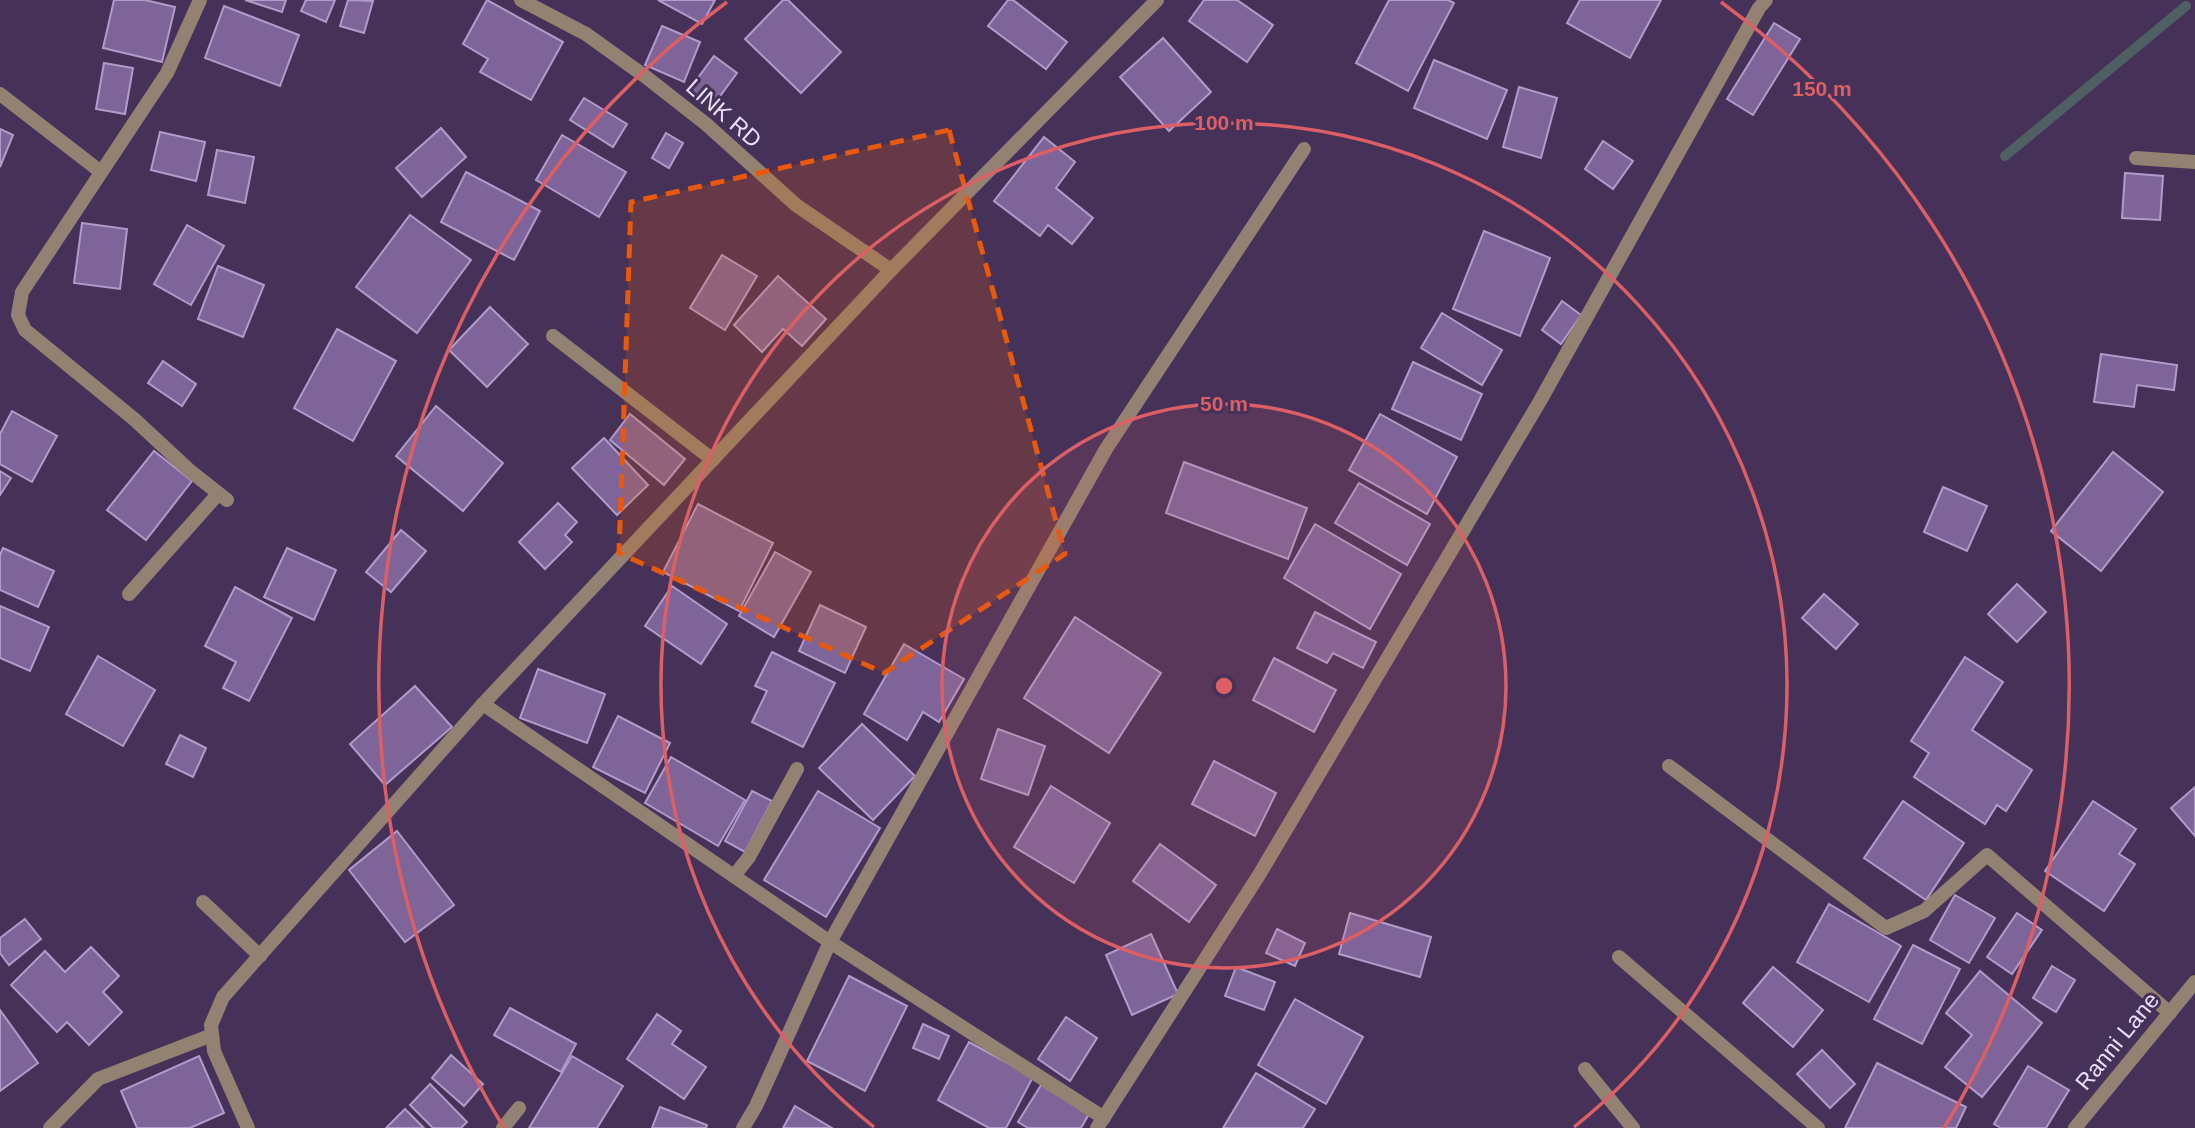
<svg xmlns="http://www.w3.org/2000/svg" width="2195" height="1128" font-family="Arial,sans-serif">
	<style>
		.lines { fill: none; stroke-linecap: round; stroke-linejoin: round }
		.stream { stroke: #4f5f64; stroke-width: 10 }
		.building { fill: #7e6498; stroke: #b29bca; stroke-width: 2 }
		.minor { stroke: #938271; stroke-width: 14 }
		.marked { fill: #e8590c; fill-opacity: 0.2; stroke: #e8590c; stroke-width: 5; stroke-dasharray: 14 9; stroke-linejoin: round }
		.ring { fill: none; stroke: #dc5f66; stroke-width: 3.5 }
		.labels { text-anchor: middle; stroke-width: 6; stroke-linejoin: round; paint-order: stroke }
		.street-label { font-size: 23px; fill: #ebdff8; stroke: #463159 }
		.centre { fill: #dc5f66; stroke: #463159; stroke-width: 3.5 }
		.ring-label { font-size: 21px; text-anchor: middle; font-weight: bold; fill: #dc5f66; stroke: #463159; stroke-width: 6; stroke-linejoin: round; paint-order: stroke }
	</style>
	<rect width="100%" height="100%" fill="#463159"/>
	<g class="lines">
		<!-- stream -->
		<path class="stream" d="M2005 156 2186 6"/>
	</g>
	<!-- building -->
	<g class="building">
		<path d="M114 0H145L175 7 162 62 103 48Z"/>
		<path d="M245 0H286L282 12Z"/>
		<path d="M306 0H335L326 22 301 11Z"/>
		<path d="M348 0 373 1 364 33 340 26Z"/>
		<path d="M487 0 563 42 531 100 480 72 488 59 463 44Z"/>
		<path d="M658 0H715L702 24Z"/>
		<path d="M783 0H788L841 52 801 93 745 39Z"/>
		<path d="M1008 0H1013L1067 42 1046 69 988 26Z"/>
		<path d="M1204 0H1237L1273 25 1247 62 1189 21Z"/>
		<path d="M1389 0H1448L1454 3 1408 91 1356 63Z"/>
		<path d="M1580 0H1661L1630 58 1567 23Z"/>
		<path d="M224 6 299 35 280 86 205 58Z"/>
		<path d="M1774 23 1800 39 1753 115 1727 99Z"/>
		<path d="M662 26 700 42 684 82 645 65Z"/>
		<path d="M1163 38 1211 92 1169 131 1120 77Z"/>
		<path d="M714 56 737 73 712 107 689 90Z"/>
		<path d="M1434 60 1507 90 1487 139 1414 108Z"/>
		<path d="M104 63 133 68 125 114 96 109Z"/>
		<path d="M1519 87 1557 98 1541 158 1503 147Z"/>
		<path d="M584 98 627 124 613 147 570 120Z"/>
		<path d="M441 128 466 157 422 197 396 168Z"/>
		<path d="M0 129 13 135 0 167Z"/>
		<path d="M160 132 205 142 196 181 151 170Z"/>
		<path d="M666 133 683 143 669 168 652 158Z"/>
		<path d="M562 135 626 172 599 217 536 180Z"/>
		<path d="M1044 137 1075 162 1056 188 1093 218 1072 244 1048 225 1040 236 994 201Z"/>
		<path d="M1603 141 1633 161 1613 189 1585 169Z"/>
		<path d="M217 150 254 157 245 203 208 195Z"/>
		<path d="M466 172 540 211 514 260 441 222Z"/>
		<path d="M2125 173 2163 176 2160 220 2122 218Z"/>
		<path d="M410 215 471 260 417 333 356 287Z"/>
		<path d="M82 223 127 229 120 289 74 283Z"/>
		<path d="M187 225 224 246 191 305 154 284Z"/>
		<path d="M1484 231 1550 258 1520 336 1453 309Z"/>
		<path d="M722 255 757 276 725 330 690 308Z"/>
		<path d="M218 266 264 285 243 337 198 319Z"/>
		<path d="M778 276 826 319 802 346 783 329 762 352 734 325Z"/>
		<path d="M1562 301 1581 315 1561 344 1542 330Z"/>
		<path d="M490 307 528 344 487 387 449 350Z"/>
		<path d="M1442 313 1502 350 1482 385 1421 348Z"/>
		<path d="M337 329 396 361 353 441 294 408Z"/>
		<path d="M2101 354 2177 365 2174 390 2137 385 2134 407 2094 402Z"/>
		<path d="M163 361 196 384 182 406 148 383Z"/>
		<path d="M1413 362 1482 394 1461 440 1392 409Z"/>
		<path d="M436 406 503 463 463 511 396 456Z"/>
		<path d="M12 411 57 436 32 482 0 464V434Z"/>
		<path d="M630 414 685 459 664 485 610 440Z"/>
		<path d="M1380 414 1457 457 1427 514 1349 470Z"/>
		<path d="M604 438 648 485 617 515 572 468Z"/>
		<path d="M154 451 192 481 146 540 107 510Z"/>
		<path d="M2113 452 2163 492 2101 571 2051 531Z"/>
		<path d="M1184 462 1307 508 1288 559 1166 513Z"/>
		<path d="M0 471 11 478 0 495Z"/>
		<path d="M1359 483 1430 524 1407 565 1335 523Z"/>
		<path d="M1943 487 1987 506 1967 551 1924 532Z"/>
		<path d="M558 503 577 522 565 535 572 542 545 569 519 542Z"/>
		<path d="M698 504 773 543 739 611 663 572Z"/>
		<path d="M1315 524 1401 574 1370 629 1284 578Z"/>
		<path d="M401 530 426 551 391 592 366 572Z"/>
		<path d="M3 548 54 571 38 607 0 590V555Z"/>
		<path d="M287 548 336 570 314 620 264 597Z"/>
		<path d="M775 552 811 572 774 637 739 616Z"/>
		<path d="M2017 584 2046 612 2017 642 1988 614Z"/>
		<path d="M672 586 727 624 701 664 645 626Z"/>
		<path d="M235 587 292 618 249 701 223 688 236 662 205 646Z"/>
		<path d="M1824 594 1858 624 1836 649 1802 618Z"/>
		<path d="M820 605 866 627 845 673 799 651Z"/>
		<path d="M0 606 49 627 30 671 0 658Z"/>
		<path d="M1315 612 1376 642 1363 668 1333 653 1327 663 1297 648Z"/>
		<path d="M1075 617 1161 673 1109 753 1024 698Z"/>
		<path d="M904 644 964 679 939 722 923 712 907 740 864 714Z"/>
		<path d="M772 652 835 683 803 747 752 722 767 691 755 686Z"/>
		<path d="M98 656 155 690 123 746 66 714Z"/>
		<path d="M1965 657 2003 682 1972 730 2032 770 2006 811 1997 805 1985 824 1914 777 1929 753 1911 741Z"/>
		<path d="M1274 658 1336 690 1314 732 1253 700Z"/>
		<path d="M538 669 605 694 587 743 520 718Z"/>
		<path d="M415 686 452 727 385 785 350 744Z"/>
		<path d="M618 716 670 743 645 793 593 767Z"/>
		<path d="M862 724 915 776 873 820 819 768Z"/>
		<path d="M998 729 1045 746 1028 795 981 779Z"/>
		<path d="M180 735 206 748 193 777 166 764Z"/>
		<path d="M671 757 745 800 718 846 645 803Z"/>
		<path d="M1214 761 1276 793 1255 836 1192 804Z"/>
		<path d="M1051 786 1110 823 1074 883 1014 847Z"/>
		<path d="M2195 787V836L2171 808Z"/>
		<path d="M752 791 772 801 745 852 725 841Z"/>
		<path d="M818 791 880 828 826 917 764 880Z"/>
		<path d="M1903 801 1964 843 1926 900 1864 858Z"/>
		<path d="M2093 801 2136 829 2119 854 2135 864 2104 911 2045 871Z"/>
		<path d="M397 831 454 905 405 942 349 870Z"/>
		<path d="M1160 844 1216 885 1189 922 1133 881Z"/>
		<path d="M1955 895 1995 918 1969 963 1930 940Z"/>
		<path d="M1829 904 1901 946 1869 1002 1797 962Z"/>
		<path d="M1350 913 1431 937 1420 977 1339 954Z"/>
		<path d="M2017 913 2042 930 2012 974 1987 957Z"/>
		<path d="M25 919 41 939 9 965 0 953V938Z"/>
		<path d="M1277 929 1305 943 1295 966 1266 953Z"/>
		<path d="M1151 934 1178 994 1132 1015 1106 955Z"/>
		<path d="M1913 945 1960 969 1922 1044 1874 1019Z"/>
		<path d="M91 947 119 976 103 992 122 1012 89 1045 67 1022 57 1032 11 985 45 951 65 972Z"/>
		<path d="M2052 966 2075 980 2056 1012 2033 998Z"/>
		<path d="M1236 967 1275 982 1264 1010 1225 996Z"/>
		<path d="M1773 967 1823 1010 1793 1047 1743 1003Z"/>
		<path d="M1980 971 2042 1023 1982 1097 1945 1067 1972 1035 1946 1013Z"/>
		<path d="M849 976 907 1006 865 1091 807 1061Z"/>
		<path d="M1295 999 1363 1037 1326 1104 1258 1065Z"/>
		<path d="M510 1008 576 1044 561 1072 494 1035Z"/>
		<path d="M0 1010 38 1063 0 1091Z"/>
		<path d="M657 1014 681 1031 672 1044 706 1067 684 1099 627 1059Z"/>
		<path d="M1066 1017 1097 1038 1070 1081 1038 1059Z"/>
		<path d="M923 1024 949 1036 939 1059 913 1048Z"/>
		<path d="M969 1042 1033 1077 1006 1128H989L938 1100Z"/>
		<path d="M1822 1050 1855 1084 1830 1108 1797 1074Z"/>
		<path d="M451 1055 483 1084 464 1106 432 1078Z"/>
		<path d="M199 1056 224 1113 190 1128H137L121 1091Z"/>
		<path d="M572 1056 623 1086 597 1128H529Z"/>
		<path d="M1877 1063 1966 1107 1956 1128H1845Z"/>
		<path d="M2028 1066 2069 1090 2046 1128H2001L1994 1124Z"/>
		<path d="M1256 1073 1315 1109 1303 1128H1223Z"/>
		<path d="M430 1084 467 1122 461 1128H433L410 1105Z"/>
		<path d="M1041 1085 1089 1114 1081 1128H1028L1018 1122Z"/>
		<path d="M795 1106 832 1128H783Z"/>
		<path d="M660 1107 707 1125 706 1128H652Z"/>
		<path d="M405 1109 424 1128H386Z"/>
	</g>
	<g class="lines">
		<!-- minor -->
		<g class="minor">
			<path d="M200 0 167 73 22 292 18 315 25 330 134 419 189 470 227 500"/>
			<path d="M521 0 586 34 646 77 706 124 796 205 891 270"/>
			<path d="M0 94 101 172"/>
			<path d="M2136 158 2195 162"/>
			<path d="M553 336 713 460"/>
			<path d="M129 594 218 494"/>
			<path d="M1669 766 1886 928 1924 911 1987 855 2170 1013"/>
			<path d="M734 876 749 857 797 769"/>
			<path d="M203 902 260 956"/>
			<path d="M1619 957 1818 1128"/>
			<path d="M1585 1069 1633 1128"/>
			<path d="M1104 1118 830 942 1106 449 1304 149"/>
			<path d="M50 1128 98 1079 212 1035"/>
			<path d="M248 1128 214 1051 211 1025 223 997 483 704"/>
			<path d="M503 1128 519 1108"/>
			<path d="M743 1128 756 1106 830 942 483 704 891 270 1157 0"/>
			<path d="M1097 1128 1259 875 1540 401 1759 8 1766 0"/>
			<path d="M2075 1128 2195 982"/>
		</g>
	</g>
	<!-- marked area -->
	<path class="marked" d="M949 130 1065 554 884 673 619 553 631 202Z"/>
	<!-- distance rings -->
	<circle cx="1224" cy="686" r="282" fill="#dc5f66" fill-opacity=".12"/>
	<g class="ring">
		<circle cx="1224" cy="686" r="282"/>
		<path d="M874 1127A563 563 0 1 1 1574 1127"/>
		<path d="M504 1128A845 845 0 0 1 727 2M1721 2A845 845 0 0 1 1944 1128"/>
	</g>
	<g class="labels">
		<!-- street labels -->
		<g class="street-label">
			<text transform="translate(724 113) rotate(41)" y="8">LINK RD</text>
			<text transform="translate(2117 1041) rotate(-51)" y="8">Ranni Lane</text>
		</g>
	</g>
	<circle cx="1224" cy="686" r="10" class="centre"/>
	<g class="ring-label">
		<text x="1822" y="96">150 m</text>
		<text x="1224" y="130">100 m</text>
		<text x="1224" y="411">50 m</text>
	</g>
</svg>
